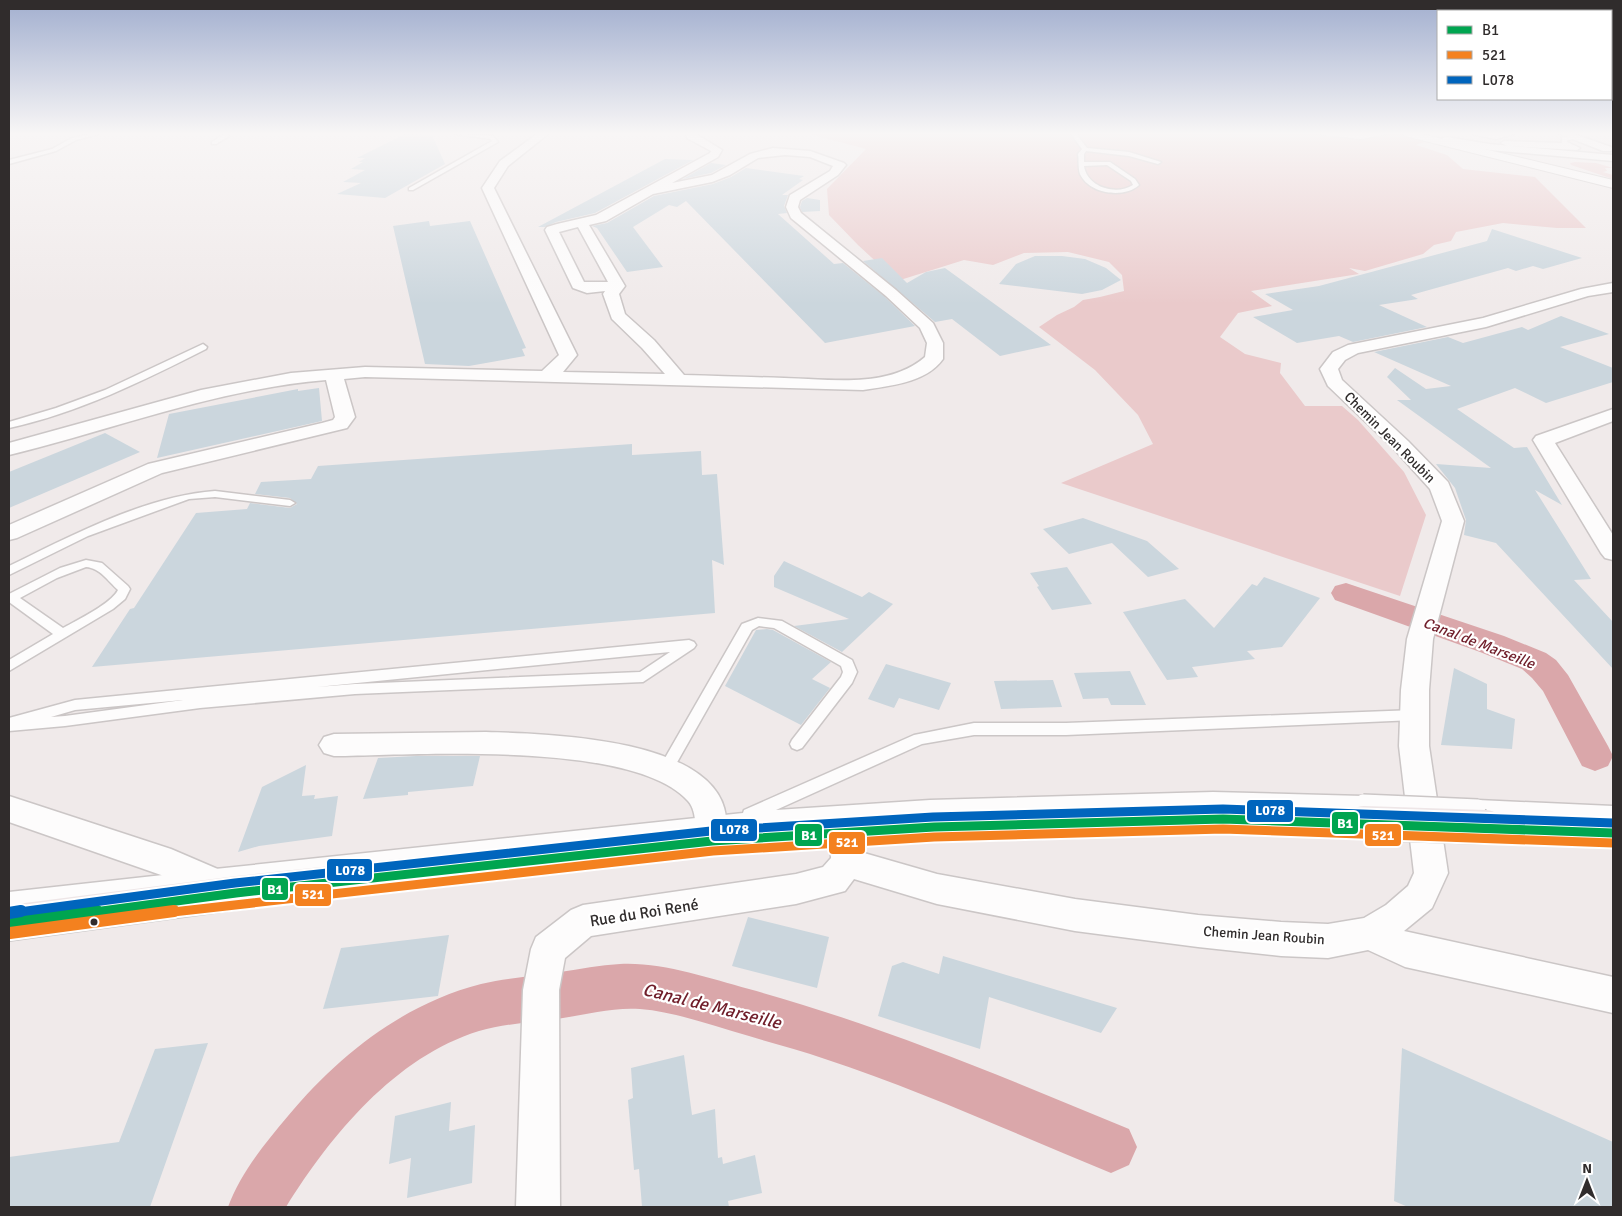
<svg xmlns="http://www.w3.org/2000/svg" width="1622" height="1216" font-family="Signika,sans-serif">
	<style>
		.green { fill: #eacacb }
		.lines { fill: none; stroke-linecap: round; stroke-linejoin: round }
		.canal { fill: #daa7aa; fill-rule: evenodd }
		.building { fill: #cbd6dd }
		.service-casing { stroke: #cbc6c6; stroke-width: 3 }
		.minor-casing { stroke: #cbc6c6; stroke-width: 3 }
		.tertiary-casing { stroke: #cbc6c6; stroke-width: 2 }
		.primary-casing { stroke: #c8c6c6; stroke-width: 2 }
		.service { fill: #fdfcfc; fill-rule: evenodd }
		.minor { fill: #fdfcfc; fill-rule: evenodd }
		.tertiary { fill: #fdfcfc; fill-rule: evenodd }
		.primary { fill: #eee6e7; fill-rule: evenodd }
		.service-bridge-casing { stroke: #cbc6c6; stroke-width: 18; stroke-linecap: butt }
		.primary-bridge-casing { stroke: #c8c6c6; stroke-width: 36; stroke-linecap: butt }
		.service-bridge { stroke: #fdfcfc; stroke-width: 15 }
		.primary-bridge { stroke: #eee6e7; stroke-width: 34 }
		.bus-1-far1-casing { stroke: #fff; stroke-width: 13 }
		.bus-1-casing { stroke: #fff; stroke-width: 16 }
		.bus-2-far1-casing { stroke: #fff; stroke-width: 13 }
		.bus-2-casing { stroke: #fff; stroke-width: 16 }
		.bus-3-far1-casing { stroke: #fff; stroke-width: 13 }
		.bus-3-casing { stroke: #fff; stroke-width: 16 }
		.bus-1-far1 { stroke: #00a550; stroke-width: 9 }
		.bus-1 { stroke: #00a550; stroke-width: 12 }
		.bus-2-far1 { stroke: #f4811f; stroke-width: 9 }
		.bus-2 { stroke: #f4811f; stroke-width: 12 }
		.bus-3-far1 { stroke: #0065bd; stroke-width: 9 }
		.bus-3 { stroke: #0065bd; stroke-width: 12 }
		.bus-dot { fill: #302c2c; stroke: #fff; stroke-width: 2 }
		.labels { text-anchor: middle; stroke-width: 4.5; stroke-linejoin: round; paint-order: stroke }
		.street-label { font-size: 14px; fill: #302c2c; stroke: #fff }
		.water-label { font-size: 15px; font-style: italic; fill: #701e2a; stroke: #fff }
		.near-street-label { font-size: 16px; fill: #302c2c; stroke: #fff }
		.near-water-label { font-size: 18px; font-style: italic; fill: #701e2a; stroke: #fff }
		.line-badge { stroke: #fff; stroke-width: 2 }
		.badge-label { font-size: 14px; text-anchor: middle; font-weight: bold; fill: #fff }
	</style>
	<rect width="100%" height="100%" fill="#f0eaea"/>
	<!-- green -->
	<g class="green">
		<path d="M809 134H1399L1427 141 1416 145 1447 155 1463 169 1535 177 1586 228H1557L1503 223 1456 232 1451 241 1434 245 1423 254 1365 271 1349 268 1359 274 1251 291 1272 306 1238 313 1220 337 1245 354 1281 363 1280 373 1305 406H1342L1358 420 1404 472 1426 515 1400 596 1061 483 1153 444 1138 415 1095 370 1039 327 1057 315 1074 307 1083 300 1100 297 1124 291 1122 275 1109 262 1068 252 1024 253 993 265 964 260 897 281 858 245 829 215 827 189 866 149Z"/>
		<path d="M1575 162 1596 163 1613 168H1605L1607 171 1603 172 1613 175V179L1571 165 1570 163Z"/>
	</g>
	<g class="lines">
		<!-- canal -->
		<g class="canal">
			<path d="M1346 583 1504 636 1546 653 1556 660 1568 675 1608 746 1613 756 1608 766 1595 771 1582 766 1543 691 1532 678 1522 669 1480 652 1335 600 1331 593 1335 586Z"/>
			<path d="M620 964C664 962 707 978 749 989 880 1025 1004 1077 1129 1129L1137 1147 1129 1165 1111 1173C1016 1134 922 1091 825 1059 800 1050 774 1044 749 1036 713 1026 677 1012 640 1009 612 1007 585 1015 557 1019 531 1022 504 1024 479 1031 395 1057 331 1135 286 1207H228C240 1174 265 1143 288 1116 339 1055 403 1004 481 984 507 978 534 976 560 972 580 969 600 965 620 964Z"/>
		</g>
	</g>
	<!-- building -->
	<g class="building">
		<path d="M405 134 432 135 445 164 385 198 337 194 361 183 343 182 365 170 351 169 363 162H359L365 158H357Z"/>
		<path d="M665 159 693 160 595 213 556 222 545 227H538Z"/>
		<path d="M711 163 726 165 711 173 683 179Z"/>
		<path d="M746 168 804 176 799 179 803 180 782 195H788L784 206 787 213 778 214 834 264 843 263 885 297 915 326 825 343 686 201 677 207 669 205 633 227 663 267 627 272 597 228 592 226 607 223 654 196 713 184 731 177Z"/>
		<path d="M807 198 820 200V211L802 212 800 207 802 201Z"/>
		<path d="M429 221 430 226 470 221 526 348 522 349 525 356 469 366 425 364 393 226Z"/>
		<path d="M1492 229 1582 258 1543 269 1533 266 1516 271 1508 268 1411 295 1418 299 1379 305 1427 327 1353 342 1339 336 1297 343 1253 317 1293 310 1265 294 1319 286 1487 241Z"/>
		<path d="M1035 256H1062L1085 259 1106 268 1121 280 1102 290 1082 294 999 284 1016 264Z"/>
		<path d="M882 258 907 283 926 272 945 268 1051 345 1000 356 952 319 935 322 863 261Z"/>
		<path d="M1561 316 1609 334 1560 347 1613 368V382L1546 403 1515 388 1457 409 1514 448 1527 447 1562 505 1535 490 1591 579 1574 580 1613 622V669L1496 543 1464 535 1466 520 1455 488 1436 464 1491 468 1397 400H1411L1387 377 1395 368 1426 389 1451 386 1374 352 1448 337 1463 343 1522 327 1528 330Z"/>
		<path d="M319 388 322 421 157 458 169 414 298 389V391Z"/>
		<path d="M105 433 140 452 9 508V472Z"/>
		<path d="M632 444V455L701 451 702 475 717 474 724 565 712 560 715 613 92 667 130 609 134 608 196 513 247 509 250 503 290 508 297 504 290 498 255 494 261 482 311 479 318 466Z"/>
		<path d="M1083 518 1147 541 1179 569 1148 577 1112 543 1069 554 1043 529Z"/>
		<path d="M784 561 862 597 869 592 893 604 842 652 794 626 849 619 774 587V576Z"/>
		<path d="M1067 567 1092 604 1052 610 1037 587 1039 586 1030 573Z"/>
		<path d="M1264 577 1320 598 1282 647 1247 651 1255 659 1192 667 1198 677 1167 680 1123 612 1185 599 1214 628 1252 584 1257 586Z"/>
		<path d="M767 629 773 630 831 662 812 679 830 688 801 725 725 686 756 630Z"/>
		<path d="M886 664 951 683 939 710 899 698 894 708 868 699Z"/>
		<path d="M1454 668 1487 684V709L1515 719 1512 749 1441 745Z"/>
		<path d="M1130 671 1146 705H1111L1108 698 1083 699 1074 673Z"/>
		<path d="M1053 680 1062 707 1001 709 994 681Z"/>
		<path d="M416 756H480L473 786 408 792V795L363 799 378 758Z"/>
		<path d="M306 765 302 796 315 795 314 799 338 796 332 836 259 846 238 852 262 787Z"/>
		<path d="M748 917 829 937 817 988 732 966Z"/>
		<path d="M449 935 438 996 323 1009 341 948Z"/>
		<path d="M943 956 1117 1008 1101 1033 989 997 980 1049 878 1016 892 966 903 962 939 974Z"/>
		<path d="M208 1043 150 1207H9V1157L119 1142 155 1049Z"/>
		<path d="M1402 1048 1613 1142V1207H1408L1394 1201Z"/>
		<path d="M684 1055 692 1115 715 1109 718 1158 722 1157 723 1164 755 1155 762 1193 728 1201 729 1207H642L639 1169 634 1170 628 1100 633 1098 631 1068Z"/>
		<path d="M451 1102 449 1131 475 1125 472 1183 407 1198 411 1158 389 1164 395 1116Z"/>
	</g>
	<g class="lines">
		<!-- service casing -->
		<g class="service-casing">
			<g id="service">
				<path d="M90 134H99L76 140 56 151 9 164V160L52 149 72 138Z"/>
				<path d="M224 134H228L229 136 216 144H212V142Z"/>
				<path d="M455 134 493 136 498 142 413 190H409V188L492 141 491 139Z"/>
				<path d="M1071 134H1076L1087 148 1129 152 1161 162 1158 164 1129 156 1086 151 1084 154V162H1110L1135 179 1139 185C1124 199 1089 194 1080 174 1078 168 1079 160 1078 154L1082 149ZM1107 165 1131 181 1133 185C1116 196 1087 187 1084 166Z"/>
				<path d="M1317 134H1386L1361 139Z"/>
				<path d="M1472 134H1514L1496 139Z"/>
				<path d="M1562 137H1577V139L1567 140V142L1580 148 1577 150 1507 146 1501 143 1504 141 1562 143Z"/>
				<path d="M203 344 207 347 206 349C143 381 78 413 9 428V422L56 408 105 390Z"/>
				<path d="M215 491 290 500 295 503 290 506 215 497 189 499 88 536 9 575V566C71 536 145 496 215 491Z"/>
				<path d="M86 560 102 563 128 586 130 589 125 599 113 609 9 671V660L53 634 9 602V594L60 568ZM86 567C100 568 108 581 118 590 111 604 77 620 63 628L20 598 57 578Z"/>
				<path d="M758 618 782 621 852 660 857 672 852 683 802 748 797 750 792 748 790 744 792 740 841 677 843 672 841 666 774 628 759 626 752 630 671 773 666 775 661 773 658 769 661 765 742 624Z"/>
				<path d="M689 640 694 642 696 645 694 648 643 682 355 694 200 708 65 726 9 731V718L75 700ZM670 652 640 672 355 684 317 687ZM183 700 65 716 51 717 75 710Z"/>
				<path d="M1415 710 1420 711 1422 715 1420 719 1415 720 1066 735H974L922 744 776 810 930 800 1213 792 1363 796 1368 797 1371 802 1368 807 1363 808 1213 804 930 814 759 825 215 883 209 881 207 876 209 871 215 869 743 813 744 810 914 735 974 723H1066Z"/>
				<path d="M1478 800 1613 806V820L1478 814 1472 812 1470 807 1472 802Z"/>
				<path d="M190 872 196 874 198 879 196 884 190 886 9 908V892Z"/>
			</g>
		</g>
		<!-- minor casing -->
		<g class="minor-casing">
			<g id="minor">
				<path d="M537 134H548L508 166 494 188 577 355 563 372 665 374 642 348 612 319 603 294 605 291 587 293 573 288 545 230 547 227 557 224 596 215 710 153 711 151 687 138 686 134H696L722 150 718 157 672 183 712 175 750 154 773 148 810 151 844 163 846 165 838 175 800 200 798 207 801 213 896 290 933 323 943 343V359C926 383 889 386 863 390L365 377 344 379 355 417 347 428 162 473 17 538 9 540V525L148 464 322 423 333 420 335 417 326 380C217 389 115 429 9 455V443L201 390 291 373 365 367 542 371 559 355 482 188 500 161ZM785 155 810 157 833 166 830 171 790 195 786 207 791 218 886 296 920 328 927 343 925 357C888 389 830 379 784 378 751 377 718 376 684 375L654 340 625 314 619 294 625 286 589 225 606 221 653 194 712 182 730 175 758 158ZM578 227 608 282H584L559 232Z"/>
				<path d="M1560 134H1574L1611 147 1612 149 1611 151H1603Z"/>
				<path d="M1447 137 1489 144 1613 155V161L1489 150 1443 142 1442 140 1443 138Z"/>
				<path d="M1613 283V292L1588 296 1486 327 1358 353 1345 360 1338 369 1342 380 1408 441 1448 482 1464 521 1433 639 1429 690V746L1448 873 1432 908 1404 931 1613 977V1013L1405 967 1368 950 1328 958 1281 956 1198 947 1075 931 937 904 854 879 845 891 796 904 591 936 565 958 559 990 560 1207H516L523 990 531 949 536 937 571 910 583 905 796 874 823 867 831 858 830 832 835 822 846 818 857 822 862 832 864 853 937 874 1075 899 1198 915 1281 922 1328 924 1364 918 1386 905 1408 886 1414 873 1399 746 1401 690 1407 639 1442 521 1430 489 1394 449 1328 386 1320 369 1333 352 1348 345 1483 318 1581 289Z"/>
				<path d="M1613 409V421L1555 443 1613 535V560L1605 558 1601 553 1533 440 1536 436Z"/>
				<path d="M486 732C546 734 717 737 726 817 727 830 729 839 723 851L712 855 701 851C693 835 699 813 688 801 634 740 414 755 334 756L324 753 319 745 324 737 334 734Z"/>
				<path d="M9 796 171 849 248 882 253 893 248 904 236 908 161 875 9 822Z"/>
			</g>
		</g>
		<!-- tertiary casing -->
		<g class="tertiary-casing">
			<path id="tertiary" d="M1403 134H1422L1613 180V188L1405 136Z"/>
		</g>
		<!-- primary casing -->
		<g class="primary-casing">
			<g id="primary">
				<path d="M1223 804 1364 808 1376 813 1381 823 1376 833 1364 838 1223 834 934 842 712 856 236 910 9 941V905L236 876 712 826 934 812Z"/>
				<path d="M1486 812 1613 818V848L1486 842 1474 838 1469 827 1474 816Z"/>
			</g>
		</g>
		<!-- service -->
		<use href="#service" class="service"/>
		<!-- minor -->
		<use href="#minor" class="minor"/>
		<!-- tertiary -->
		<use href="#tertiary" class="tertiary"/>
		<!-- primary -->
		<use href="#primary" class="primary"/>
		<!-- service-bridge casing -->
		<g class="service-bridge-casing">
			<path id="service-bridge" d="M1363 802 1478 807"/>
		</g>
		<!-- primary-bridge casing -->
		<g class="primary-bridge-casing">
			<path id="primary-bridge" d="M1364 823 1486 827"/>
		</g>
		<!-- service-bridge -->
		<use href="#service-bridge" class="service-bridge"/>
		<!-- primary-bridge -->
		<use href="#primary-bridge" class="primary-bridge"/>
		<!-- bus-1-far1 casing -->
		<g class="bus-1-far1-casing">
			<path id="bus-1-far1" d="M87 913 236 893 712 841 934 827 1223 819 1613 833"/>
		</g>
		<!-- bus-1 casing -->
		<g class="bus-1-casing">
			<path id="bus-1" d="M9 923 97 911"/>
		</g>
		<!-- bus-2-far1 casing -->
		<g class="bus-2-far1-casing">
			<path id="bus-2-far1" d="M164 913 713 851 934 837 1223 829 1613 843"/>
		</g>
		<!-- bus-2 casing -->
		<g class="bus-2-casing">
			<path id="bus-2" d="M10 933 174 911"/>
		</g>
		<!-- bus-3-far1 casing -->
		<g class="bus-3-far1-casing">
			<path id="bus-3-far1" d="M12 913 235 883 711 831 933 817 1223 809 1613 823"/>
		</g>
		<!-- bus-3 casing -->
		<g class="bus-3-casing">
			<path id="bus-3" d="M9 913 21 911"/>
		</g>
		<!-- bus-1-far1 -->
		<use href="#bus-1-far1" class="bus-1-far1"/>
		<!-- bus-1 -->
		<use href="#bus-1" class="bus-1"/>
		<!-- bus-2-far1 -->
		<use href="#bus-2-far1" class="bus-2-far1"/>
		<!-- bus-2 -->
		<use href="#bus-2" class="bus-2"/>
		<!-- bus-3-far1 -->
		<use href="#bus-3-far1" class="bus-3-far1"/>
		<!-- bus-3 -->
		<use href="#bus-3" class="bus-3"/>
	</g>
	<!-- sky -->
	<linearGradient id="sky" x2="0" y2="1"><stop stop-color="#a2afcf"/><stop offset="0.44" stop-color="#f8f6f6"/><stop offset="1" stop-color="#f8f6f6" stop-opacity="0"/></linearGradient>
	<rect width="1622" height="304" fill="url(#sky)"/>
	<!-- markers -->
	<circle class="bus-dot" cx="94" cy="922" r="4.5"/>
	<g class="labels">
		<!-- street labels -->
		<g class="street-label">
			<text transform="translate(1390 437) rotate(45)" y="5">Chemin Jean Roubin</text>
			<text transform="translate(1264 935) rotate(4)" y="5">Chemin Jean Roubin</text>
		</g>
		<!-- water labels -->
		<g class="water-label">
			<text transform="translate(1479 643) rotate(21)" y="5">Canal de Marseille</text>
		</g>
		<!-- near-street labels -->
		<g class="near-street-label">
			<text transform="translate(644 912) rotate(-9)" y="6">Rue du Roi René</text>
		</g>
		<!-- near-water labels -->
		<g class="near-water-label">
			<text transform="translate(712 1006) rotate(14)" y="6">Canal de Marseille</text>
		</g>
	</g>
	<g class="line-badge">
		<rect x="1246" y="799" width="48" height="24" rx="5" fill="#0065bd"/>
		<rect x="1331" y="811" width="28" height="24" rx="5" fill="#00a550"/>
		<rect x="710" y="818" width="48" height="24" rx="5" fill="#0065bd"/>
		<rect x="1364" y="823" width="38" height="24" rx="5" fill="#f4811f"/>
		<rect x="794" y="823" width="29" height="24" rx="5" fill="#00a550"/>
		<rect x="828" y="831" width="38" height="24" rx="5" fill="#f4811f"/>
		<rect x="326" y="858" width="47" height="24" rx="5" fill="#0065bd"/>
		<rect x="261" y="877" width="28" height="24" rx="5" fill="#00a550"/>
		<rect x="294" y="883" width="38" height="24" rx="5" fill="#f4811f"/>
	</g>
	<g class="badge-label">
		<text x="1270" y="815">L078</text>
		<text x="1345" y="828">B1</text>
		<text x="734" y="834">L078</text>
		<text x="1383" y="840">521</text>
		<text x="809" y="840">B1</text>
		<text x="847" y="847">521</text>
		<text x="350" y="875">L078</text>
		<text x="275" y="894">B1</text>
		<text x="313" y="899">521</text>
	</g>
	<!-- border -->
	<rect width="1622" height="1216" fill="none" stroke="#302c2c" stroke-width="20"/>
	<!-- legend -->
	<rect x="1437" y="10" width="175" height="90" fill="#ffffff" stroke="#acabab"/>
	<rect x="1447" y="26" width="25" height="8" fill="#00a550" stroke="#acabab"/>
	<text x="1482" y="35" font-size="15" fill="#302c2c">B1</text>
	<rect x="1447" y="51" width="25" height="8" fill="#f4811f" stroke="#acabab"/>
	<text x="1482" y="60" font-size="15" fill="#302c2c">521</text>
	<rect x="1447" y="76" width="25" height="8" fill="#0065bd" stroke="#acabab"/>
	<text x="1482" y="85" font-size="15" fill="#302c2c">L078</text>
	<!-- north arrow -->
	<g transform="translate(1587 1181)" stroke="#ffffff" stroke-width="4" paint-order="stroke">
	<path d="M0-4L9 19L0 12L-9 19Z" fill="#302c2c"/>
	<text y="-8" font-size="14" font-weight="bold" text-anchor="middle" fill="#302c2c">N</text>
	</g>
</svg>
